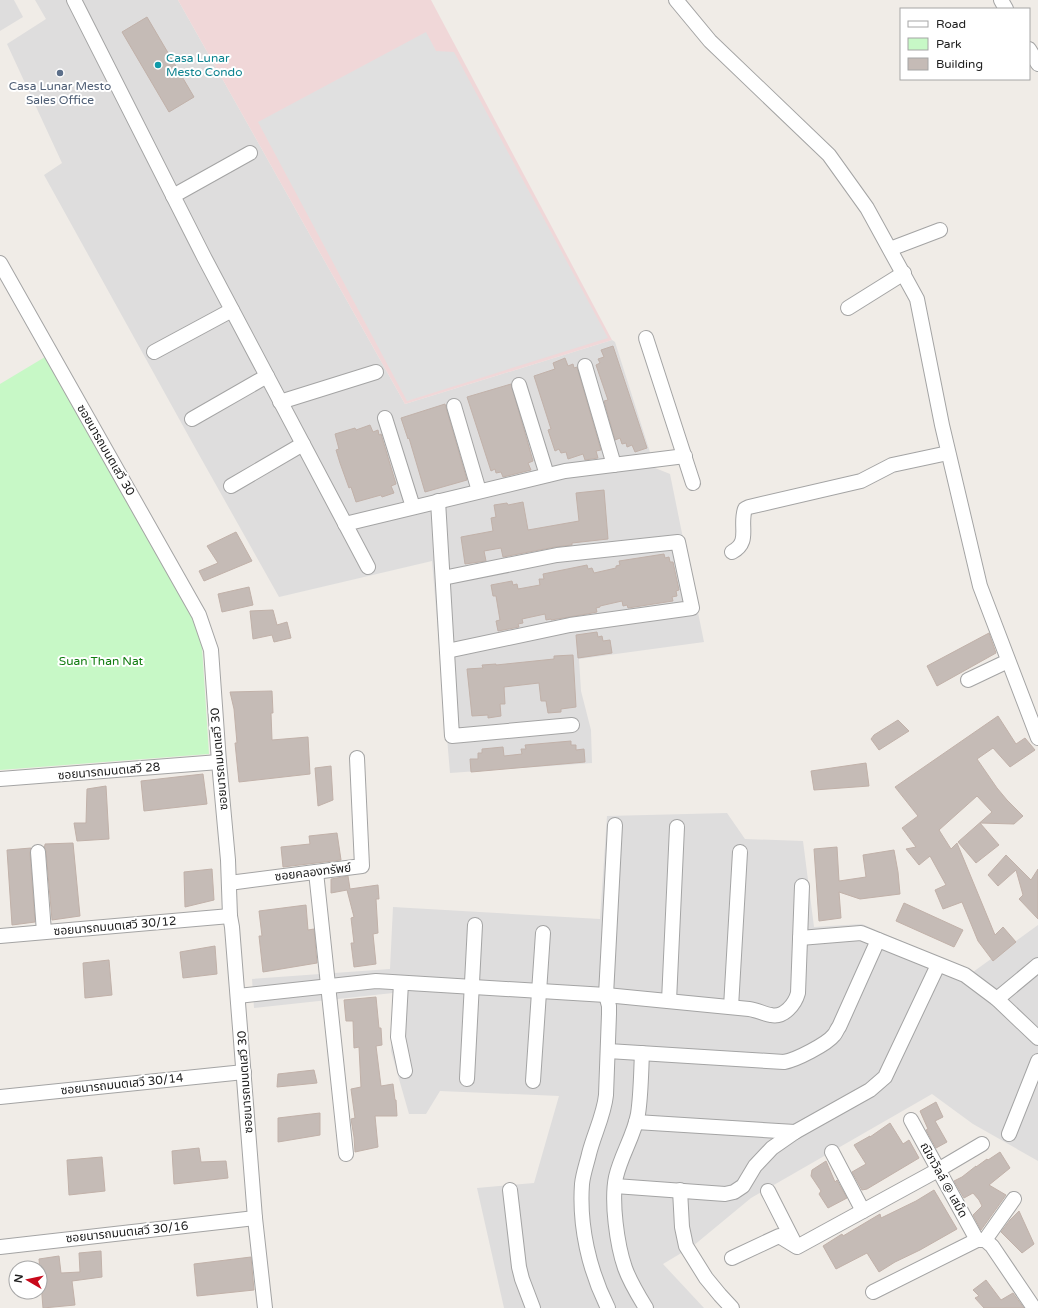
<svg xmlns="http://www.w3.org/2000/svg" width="1038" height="1308" font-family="'Varela Round','Noto Sans Thai',sans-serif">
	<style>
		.residential { fill: #dedddd }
		.commercial { fill: #f0d7d8 }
		.park { fill: #c7f8c6 }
		.parking { fill: #e0e0e0 }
		.building { fill: #c5bbb6; stroke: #c1b1a9 }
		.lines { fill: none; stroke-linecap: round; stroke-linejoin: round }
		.minor-casing { stroke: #a4a4a4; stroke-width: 16 }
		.minor { stroke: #fff; stroke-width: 14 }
		.culture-dot { fill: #0f9aa8; stroke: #fff; stroke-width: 1.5 }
		.service-dot { fill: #5c6f8a; stroke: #fff; stroke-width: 1.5 }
		.labels { text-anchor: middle; stroke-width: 4; stroke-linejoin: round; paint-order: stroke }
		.culture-label { font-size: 12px; fill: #0d838f; stroke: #fff; text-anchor: start }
		.service-label { font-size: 12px; fill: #4e5e75; stroke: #fff }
		.street-label { font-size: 12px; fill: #202020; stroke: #fff }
		.park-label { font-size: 12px; fill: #117c10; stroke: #fff }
	</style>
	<rect width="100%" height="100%" fill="#f0ece7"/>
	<!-- residential -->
	<g class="residential">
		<path d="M0 0H14L23 17 0 31Z"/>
		<path d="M35 0H178L405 404 612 340 615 342 655 468 670 474 704 642 579 659 581 691 591 730 592 763 450 773 432 561 279 597 193 444 44 175 62 163 7 44 46 19Z"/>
		<path d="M727 813 745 839 803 841 814 927 862 924 973 972 1038 925V1161L973 1124 932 1094 751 1198 693 1246 663 1264 704 1308H504L477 1188 534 1183 559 1096 440 1091 426 1114H409L391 1051 393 993 254 1008 252 979 390 969 393 907 600 919 607 816Z"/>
	</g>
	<!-- commercial -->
	<path class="commercial" d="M178 0H431L612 340 405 404Z"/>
	<!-- park -->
	<path class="park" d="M45 357 191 614 202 647 209 754 0 770V384Z"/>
	<!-- parking -->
	<path class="parking" d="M426 32 436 51 454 52 608 338 407 401 258 122Z"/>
	<!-- building -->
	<g class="building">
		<path d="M147 17 194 97 169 112 122 32Z"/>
		<path d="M613 346 647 448 635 452 632 445 627 447 626 443 622 444 620 438 615 440 604 401 608 400 596 365 600 363 598 359 604 357 601 350Z"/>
		<path d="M565 358 568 366 573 364 574 368 577 367 601 450 596 451 598 458 585 460 583 454 568 459 566 452 561 453 559 449 555 451 548 430 551 429 534 376 555 369 553 363Z"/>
		<path d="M511 384 533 461 528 463 531 470 503 477 501 472 496 473 495 469 491 471 467 397Z"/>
		<path d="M445 404 467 480 425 492 409 438 408 439 401 418Z"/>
		<path d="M370 425 373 432 378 430 379 435 381 434 396 484 391 486 394 493 382 497 381 495 356 502 351 487 349 488 340 463 336 450 339 449 335 434 355 428 356 430Z"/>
		<path d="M604 490 608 539 572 543V545L555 547 503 557 501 548 484 551 486 561 465 564 461 537 493 531 491 518 496 517 494 505 507 503 508 505 523 502 528 530 579 521 576 493Z"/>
		<path d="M236 532 252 561 204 581 199 571 218 563 207 546Z"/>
		<path d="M664 554 665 558 669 557 670 562H673L679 590 676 591 677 596 672 597 673 601 628 608 627 605 623 606 622 601 600 606V607L596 608 597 612 587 614 551 620V619L546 620 545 614 522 619 523 623 518 624 519 627 498 631 496 621 500 620 496 596H493L491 585 512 581 513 585 517 584 518 589 540 585 539 579H544L543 574 587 565 588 569 592 568 594 573 616 568V566L620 565 619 561Z"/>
		<path d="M249 587 253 605 222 612 218 594Z"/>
		<path d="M273 610 277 625 287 622 291 638 274 642 272 635 253 639 250 611Z"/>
		<path d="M597 632 598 637 602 636 603 641 610 640 612 653 578 658 576 635Z"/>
		<path d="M989 633 996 653 937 686 927 666Z"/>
		<path d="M573 655 576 707 561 709V712L548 713 546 701H541L539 683 504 687 505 704H500L501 716 488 718V715L472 716 467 669 483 668 482 665 496 664V665L554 659V656Z"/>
		<path d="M272 691 273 713H271L272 740 308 737 310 774 239 782 235 743H237L234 709 230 692Z"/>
		<path d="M998 716 1016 744 1025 738 1035 750 1010 767 993 748 977 759 997 788 1007 800 1023 816 1014 824 980 823 999 845 976 863 958 842 992 812 977 796 939 830 951 849 957 843 995 935 1003 927 1016 942 993 961 978 941 962 902 943 909 935 890 946 885 930 856 919 865 906 849 916 847 902 828 918 816 895 787Z"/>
		<path d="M898 720 909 731 879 750 871 739 874 735Z"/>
		<path d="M571 741V745H576V750L584 749 585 762 471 772 470 759H478V753H482V749L503 747 504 756 522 754 521 749H526L525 745Z"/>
		<path d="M866 763 869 786 814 790 811 771Z"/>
		<path d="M331 766 333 800 318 806 315 768Z"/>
		<path d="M203 774 207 804 144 811 141 781Z"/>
		<path d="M106 786 109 839 77 841 74 823H86L87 789Z"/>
		<path d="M337 833 341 860 283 867 281 847 310 844 309 836Z"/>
		<path d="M73 843 80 916 52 920 46 851 44 846H45V844Z"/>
		<path d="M837 847 839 881 866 877 863 855 894 850 898 872 900 894 860 899 839 892 841 918 819 921 814 849Z"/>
		<path d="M31 848 30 853 35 922 12 925 7 850Z"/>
		<path d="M1006 855 1031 880 1038 869V919L1019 899 1023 895 1016 870 998 886 988 875Z"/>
		<path d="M212 869 214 900 185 907 184 872Z"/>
		<path d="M348 876 350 889 378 885 379 899H376L378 933 373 934 376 964 354 967 351 943H354L351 918 354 917 347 890 331 893V879Z"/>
		<path d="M904 903 963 930 954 947 896 921Z"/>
		<path d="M306 905 308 930 314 929 317 963 263 972 259 936H262L259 911Z"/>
		<path d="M215 946 217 974 183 978 180 952Z"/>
		<path d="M109 960 112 995 85 998 83 963Z"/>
		<path d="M376 997 379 1028H381L382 1045 376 1046 381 1086 393 1084 395 1100H396L397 1116H375L378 1147 355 1152 354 1137 351 1119 355 1118 351 1089 361 1087 359 1047 354 1048 353 1021H346L344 1000Z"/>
		<path d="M314 1070 317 1083 277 1087 278 1074Z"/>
		<path d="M936 1102 943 1117 935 1121 947 1142 936 1148 926 1130 928 1129 920 1111Z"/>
		<path d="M320 1113V1135L278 1142V1118Z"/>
		<path d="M890 1123 903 1144 909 1140 919 1158 867 1189 862 1190 852 1172 866 1164 854 1145 870 1136V1137Z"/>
		<path d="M199 1148 201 1162 226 1161 228 1178 174 1184 172 1151Z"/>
		<path d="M1000 1152 1010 1168 989 1185 1006 1195 981 1230 973 1215 982 1206 979 1200 973 1193 964 1198 954 1181 962 1177 976 1166V1167L987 1159 988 1160Z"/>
		<path d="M102 1157 105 1191 69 1195 67 1160Z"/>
		<path d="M826 1161 835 1182 837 1180 847 1198 828 1208 819 1194 821 1191 811 1176 812 1170Z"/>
		<path d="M934 1190 957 1229 920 1250 895 1262 879 1272 867 1253 836 1269 823 1246 842 1234 843 1236 880 1214 881 1218 916 1201Z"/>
		<path d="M1019 1211 1034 1244 1022 1253 1001 1232 1010 1220Z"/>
		<path d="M101 1251 102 1277 72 1281 75 1305 43 1308 39 1259 59 1256 61 1273 80 1272 79 1253Z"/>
		<path d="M251 1257 254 1290 197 1296 194 1264Z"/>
		<path d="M986 1280 1001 1300 1013 1293 1024 1308H984L975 1298 979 1296 973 1290Z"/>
	</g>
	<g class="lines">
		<!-- minor casing -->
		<g class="minor-casing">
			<g id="minor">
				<path d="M74 0 204 257 368 567"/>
				<path d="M676 0 710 41 829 155 867 208 917 299 942 425 980 586 1038 738"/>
				<path d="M1001 0 1006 9"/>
				<path d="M1029 49 1038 64"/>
				<path d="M173 196 250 153"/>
				<path d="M890 249 940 230"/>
				<path d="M0 263 199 615 211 650 219 762 228 860 230 916 232 927 255 1218 265 1308"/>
				<path d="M848 308 904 273"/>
				<path d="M646 338 693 483"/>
				<path d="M154 352 232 310"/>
				<path d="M585 366 614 465"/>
				<path d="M519 385 547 475"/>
				<path d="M280 402 376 372"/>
				<path d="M454 406 479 491"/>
				<path d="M385 418 413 507"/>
				<path d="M192 419 267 376"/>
				<path d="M231 486 303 444"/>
				<path d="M438 501 452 736 572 725"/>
				<path d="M345 524 565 471 685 456"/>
				<path d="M732 552C751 542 739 526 745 509L749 507 861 481 892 465 948 453"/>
				<path d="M443 578 557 555 678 542 692 608 570 625 447 651"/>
				<path d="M968 680 1008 661"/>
				<path d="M0 779 219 762"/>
				<path d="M38 852 44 932"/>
				<path d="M316 872 346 1154"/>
				<path d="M229 883 362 866 357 758"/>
				<path d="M0 936 230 916"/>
				<path d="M800 938 861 933 965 975 997 999 1038 1038"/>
				<path d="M401 983 398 1037 405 1071"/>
				<path d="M238 996 376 981 606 995 749 1009C757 1010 764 1014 771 1015 784 1018 795 1004 798 993L802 886"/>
				<path d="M997 999 1038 965"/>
				<path d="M669 1001 677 827"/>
				<path d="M731 1007 740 852"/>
				<path d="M608 1051 784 1062C796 1060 827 1044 834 1035 836 1033 837 1029 839 1027L878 940"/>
				<path d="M642 1053C641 1073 641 1094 638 1114 634 1136 621 1155 616 1177 611 1201 617 1245 625 1268 630 1282 638 1295 646 1308"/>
				<path d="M467 1079 475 925"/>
				<path d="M533 1081 543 933"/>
				<path d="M0 1097 244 1072"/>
				<path d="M911 1120 977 1240"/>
				<path d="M636 1122 795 1132"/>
				<path d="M1009 1134 1038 1061"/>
				<path d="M832 1152 863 1211"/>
				<path d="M615 1186 725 1194 734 1192 743 1186 755 1166 772 1148 795 1132 870 1090 885 1077 938 965"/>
				<path d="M510 1190 519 1267 522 1279 533 1308"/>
				<path d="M680 1190 682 1227 686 1246 706 1278 720 1295 732 1308"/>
				<path d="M768 1191 796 1246"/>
				<path d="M985 1240 1014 1199"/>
				<path d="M0 1247 255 1218"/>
				<path d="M732 1258 779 1236 797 1247 938 1170 982 1144"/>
				<path d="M873 1292 977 1240H985L992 1246 1034 1308"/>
				<path d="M608 1308C589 1270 579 1226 582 1184 583 1174 587 1163 589 1154 594 1134 604 1115 606 1095L609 1014V1006L606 995 615 825"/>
			</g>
		</g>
		<!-- minor -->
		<use href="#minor" class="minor"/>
	</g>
	<!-- markers -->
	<circle class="culture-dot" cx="158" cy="65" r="4"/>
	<circle class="service-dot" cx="60" cy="73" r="4"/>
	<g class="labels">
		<!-- culture labels -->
		<g class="culture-label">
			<text x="166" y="62">Casa Lunar<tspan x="166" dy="14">Mesto Condo</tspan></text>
		</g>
		<!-- service labels -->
		<g class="service-label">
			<text x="60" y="90">Casa Lunar Mesto<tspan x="60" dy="14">Sales Office</tspan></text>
		</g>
		<!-- street labels -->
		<g class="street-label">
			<text transform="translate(106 450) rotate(60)" y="4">ซอยนารถมนตเสวี 30</text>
			<text transform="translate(219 759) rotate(-95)" y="4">ซอยนารถมนตเสวี 30</text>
			<text transform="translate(109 771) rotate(-5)" y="4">ซอยนารถมนตเสวี 28</text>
			<text transform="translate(313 872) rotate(-7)" y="4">ซอยคลองทรัพย์</text>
			<text transform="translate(115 926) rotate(-5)" y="4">ซอยนารถมนตเสวี 30/12</text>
			<text transform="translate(245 1082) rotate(-94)" y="4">ซอยนารถมนตเสวี 30</text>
			<text transform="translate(122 1084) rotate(-6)" y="4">ซอยนารถมนตเสวี 30/14</text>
			<text transform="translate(944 1180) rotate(61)" y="4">ณิชาวิลล์ @ เสม็ด</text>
			<text transform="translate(127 1232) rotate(-6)" y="4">ซอยนารถมนตเสวี 30/16</text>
		</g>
		<!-- park labels -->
		<g class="park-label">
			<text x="101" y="665">Suan Than Nat</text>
		</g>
	</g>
	<!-- legend -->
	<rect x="900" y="8" width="130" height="72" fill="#ffffff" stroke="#a6a6a6"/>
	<rect x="908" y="21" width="20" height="6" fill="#ffffff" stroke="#a6a6a6"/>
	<text x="936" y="28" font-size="12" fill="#202020">Road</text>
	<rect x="908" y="38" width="20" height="12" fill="#c7f8c6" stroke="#a6a6a6"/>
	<text x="936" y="48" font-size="12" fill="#202020">Park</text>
	<rect x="908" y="58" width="20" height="12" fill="#c5bbb6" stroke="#a6a6a6"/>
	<text x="936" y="68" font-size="12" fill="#202020">Building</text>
	<!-- north arrow -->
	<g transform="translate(28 1280) rotate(279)"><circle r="19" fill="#ffffff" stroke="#a6a6a6"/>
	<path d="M0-3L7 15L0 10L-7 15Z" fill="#c8081a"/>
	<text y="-6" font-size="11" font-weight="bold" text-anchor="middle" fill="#202020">N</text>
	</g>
</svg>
